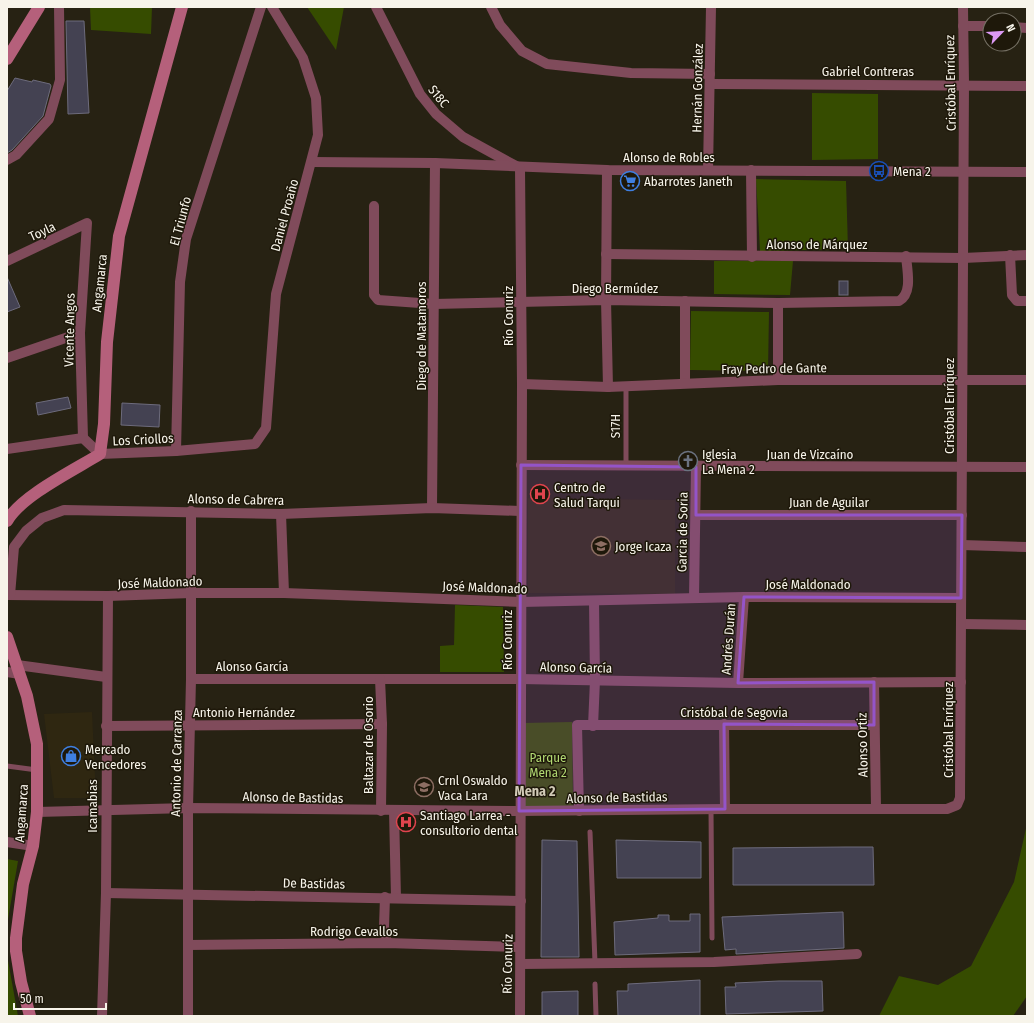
<svg xmlns="http://www.w3.org/2000/svg" width="1034" height="1023" font-family="'Fira Sans Condensed',sans-serif">
	<style>
		.built { fill: #2f2711 }
		.green { fill: #364c00 }
		.building { fill: #444252; stroke: #6d6b7c }
		.lines { fill: none; stroke-linecap: round; stroke-linejoin: round }
		.lane { stroke: #804b5b; stroke-width: 5 }
		.street { stroke: #804b5b; stroke-width: 10 }
		.secondary { stroke: #b5607b; stroke-width: 12 }
		.marked { fill: #9454c8; fill-opacity: 0.2; stroke: #9454c8; stroke-width: 3; stroke-linejoin: round }
		.labels { text-anchor: middle; stroke-width: 3; stroke-linejoin: round; paint-order: stroke }
		.street-label { font-size: 13px; fill: #f7f4ea; stroke: #1e180a }
		.poi-label { font-size: 13px; fill: #f7f4ea; stroke: #1e180a; text-anchor: start }
		.park-label { font-size: 13px; fill: #b1d872; stroke: #1e180a }
		.neighbourhood-label { font-size: 14px; font-weight: bold; fill: #d1cab7; stroke: #1e180a }
	</style>
	<rect width="100%" height="100%" fill="#272213"/>
	<!-- built -->
	<g class="built">
		<path d="M528 498 675 500V594L528 593Z"/>
		<path d="M92 712 96 798H54L44 714Z"/>
	</g>
	<!-- green -->
	<g class="green">
		<path d="M90 7H152L151 34 91 30Z"/>
		<path d="M307 7H344L336 50Z"/>
		<path d="M812 93 878 94V159L812 160Z"/>
		<path d="M756 179 846 181 848 249 760 251Z"/>
		<path d="M714 261H793L790 295 714 294Z"/>
		<path d="M691 311 769 312 768 371 690 370Z"/>
		<path d="M455 605 503 607 504 672H440V646L454 645Z"/>
		<path d="M572 722 573 807H524L523 723Z"/>
		<path d="M1027 824V996L1013 1016H879L899 976 938 985 971 966 1014 882Z"/>
		<path d="M7 859 18 861 7 925Z"/>
		<path d="M7 955 18 1016H7Z"/>
	</g>
	<!-- building -->
	<g class="building">
		<path d="M66 21H84L89 113 68 114Z"/>
		<path d="M15 78 32 82 33 80 50 84 51 86 43 116 12 150 7 153V91Z"/>
		<path d="M7 277 20 307 7 312Z"/>
		<rect x="839" y="281" width="9" height="14"/>
		<path d="M68 397 71 408 38 415 36 403Z"/>
		<path d="M122 403 160 405 159 427 121 425Z"/>
		<path d="M542 840 577 841 579 957H541Z"/>
		<path d="M616 840 701 842V878H617Z"/>
		<path d="M846 847H873L874 885H733V848Z"/>
		<path d="M843 912 844 948 736 954V949L725 950 722 917Z"/>
		<path d="M690 914H700V952L615 955 614 922 658 918V915H669V921H690Z"/>
		<path d="M700 980V1016H618L617 991H628V984Z"/>
		<path d="M779 981H822L823 1011 726 1014 725 987H736L735 983Z"/>
		<path d="M578 991V1016H542V992Z"/>
	</g>
	<g class="lines">
		<!-- lane -->
		<g class="lane">
			<path d="M626 386V466"/>
			<path d="M7 766 37 770"/>
			<path d="M711 809 712 938"/>
			<path d="M590 832 595 963"/>
			<path d="M595 984 596 1016"/>
		</g>
		<!-- street -->
		<g class="street">
			<path d="M376 7 420 94 436 114 463 137 516 166"/>
			<path d="M491 7 500 25 522 51 547 64 631 73 710 74"/>
			<path d="M963 26H990"/>
			<path d="M1014 27 1027 28"/>
			<path d="M710 84 1027 86"/>
			<path d="M7 160 16 155 49 119 60 80 59 7"/>
			<path d="M312 162 435 163 607 170 1027 172"/>
			<path d="M607 170 606 300 608 387"/>
			<path d="M708 170 711 7"/>
			<path d="M751 170 752 257"/>
			<path d="M374 206V295L378 300 434 304 606 300 778 303 899 301C913 293 907 270 906 256"/>
			<path d="M606 254 963 258 1027 255"/>
			<path d="M1010 255 1012 295 1017 301H1027"/>
			<path d="M7 261 87 223 80 333 83 438"/>
			<path d="M778 303V380"/>
			<path d="M7 358 80 333"/>
			<path d="M685 383V301"/>
			<path d="M522 384 608 387 778 380H1027"/>
			<path d="M7 449 83 438 100 454 176 451 255 444 266 428 276 294 318 135 316 98 303 58 272 7"/>
			<path d="M176 451 180 282 186 239 261 7"/>
			<path d="M521 465 1027 467"/>
			<path d="M432 508 435 163"/>
			<path d="M281 514 284 593"/>
			<path d="M696 515H962"/>
			<path d="M962 545 1027 547"/>
			<path d="M7 595 108 596 191 593H284L521 602 744 597 961 598"/>
			<path d="M10 595 14 547 26 531 42 518 64 510 281 514 432 508 520 511"/>
			<path d="M694 598 696 467"/>
			<path d="M962 624 1027 625"/>
			<path d="M17 665 106 677"/>
			<path d="M7 672 20 674"/>
			<path d="M191 679H520L738 683 961 682"/>
			<path d="M380 679 382 724 381 811"/>
			<path d="M874 682 876 808"/>
			<path d="M738 683 744 597"/>
			<path d="M724 724 725 809"/>
			<path d="M106 726 382 724"/>
			<path d="M593 726 595 680 594 601"/>
			<path d="M394 811 396 898"/>
			<path d="M579 811 577 725H874"/>
			<path d="M37 812 188 808 519 811 725 809H947L957 805 960 798 964 84 963 7"/>
			<path d="M7 842 33 846"/>
			<path d="M106 893 521 901"/>
			<path d="M385 897 384 927 387 943"/>
			<path d="M188 945 387 943 520 947"/>
			<path d="M521 964 714 962 857 954"/>
			<path d="M102 1016 106 893 108 596"/>
			<path d="M188 1016V808L191 679V511"/>
			<path d="M520 1016 522 384 520 168"/>
		</g>
		<!-- secondary -->
		<g class="secondary">
			<path d="M7 59 39 7"/>
			<path d="M7 521C21 496 74 470 100 454L104 424 107 342 119 236 182 7"/>
			<path d="M7 637 27 696 37 744V812L33 846 23 884 16 938V951L21 982 30 1016"/>
		</g>
	</g>
	<!-- marked area -->
	<path class="marked" d="M521 465 696 467V515H962L961 598 744 597 738 683 874 682V725L724 724 725 809 519 811Z"/>
	<!-- icons -->
	<defs>
		<g id="bus-ring" transform="scale(1)"><circle r="9.5" fill="#1e180a" stroke="#1a4fb4" stroke-width="1.5"/><path d="M-5-6H5V4H4V6H2V4H-2V6H-4V4H-5ZM-3.5-4V0h7V-4ZM-3.5 1.2v1.5H-2V1.2ZM2 1.2v1.5H3.5V1.2Z" fill="#1a4fb4"/></g>
		<g id="supermarket-ring" transform="scale(1)"><circle r="9.5" fill="#1e180a" stroke="#3f7fe0" stroke-width="1.5"/><path d="M-6-5.5h2.5l.6 2H6L4.5 2H-2.5L-4.4-4H-6ZM-1.5 3.2a1.3 1.3 0 1 0 .1 0ZM3 3.2a1.3 1.3 0 1 0 .1 0Z" fill="#3f7fe0"/></g>
		<g id="church-ring" transform="scale(1)"><circle r="9.5" fill="#1e180a" stroke="#6b7280" stroke-width="1.5"/><path d="M-1.2-6h2.4v3.5h3.3v2.4h-3.3V6h-2.4V-.1h-3.3v-2.4h3.3Z" fill="#6b7280"/></g>
		<g id="hospital-ring" transform="scale(1)"><circle r="9.5" fill="#1e180a" stroke="#e0444e" stroke-width="1.5"/><path d="M-5-5h3v3.5h4V-5h3V5h-3V1.5h-4V5h-3Z" fill="#e0444e"/></g>
		<g id="school-ring" transform="scale(1)"><circle r="9.5" fill="#1e180a" stroke="#8d6e63" stroke-width="1.5"/><path d="M0-5L7-2L0 1L-7-2ZM-4 1L0 2.5L4 1V4Q0 6-4 4Z" fill="#8d6e63"/></g>
		<g id="shop-ring" transform="scale(1)"><circle r="9.5" fill="#1e180a" stroke="#3f7fe0" stroke-width="1.5"/><path d="M-5-2.5h2.3a2.7 3.5 0 0 1 5.4 0H5L5.5 6h-11ZM-1.5-2.5h3a1.5 2.3 0 0 0-3 0Z" fill="#3f7fe0"/></g>
	</defs>
	<g fill-rule="evenodd">
		<use href="#bus-ring" x="879" y="171"/>
		<use href="#supermarket-ring" x="630" y="181"/>
		<use href="#church-ring" x="688" y="461"/>
		<use href="#hospital-ring" x="540" y="494"/>
		<use href="#school-ring" x="601" y="546"/>
		<use href="#shop-ring" x="71" y="756"/>
		<use href="#school-ring" x="424" y="787"/>
		<use href="#hospital-ring" x="406" y="822"/>
	</g>
	<g class="labels">
		<!-- street labels -->
		<g class="street-label">
			<text x="868" y="76">Gabriel Contreras</text>
			<text transform="translate(950 83) rotate(-91)" y="5">Cristóbal Enríquez</text>
			<text transform="translate(697 88) rotate(-89)" y="5">Hernán González</text>
			<text transform="translate(439 96) rotate(50)" y="5">S18C</text>
			<text x="669" y="162">Alonso de Robles</text>
			<text transform="translate(284 215) rotate(-75)" y="5">Daniel Proaño</text>
			<text transform="translate(180 221) rotate(-75)" y="5">El Triunfo</text>
			<text transform="translate(42 231) rotate(-25)" y="5">Toyla</text>
			<text x="817" y="249">Alonso de Márquez</text>
			<text transform="translate(99 283) rotate(-84)" y="5">Angamarca</text>
			<text x="615" y="293">Diego Bermúdez</text>
			<text transform="translate(508 316) rotate(-90)" y="5">Río Conuriz</text>
			<text transform="translate(69 330) rotate(-89)" y="5">Vicente Angos</text>
			<text transform="translate(421 336) rotate(-90)" y="5">Diego de Matamoros</text>
			<text transform="translate(774 368) rotate(-1)" y="5">Fray Pedro de Gante</text>
			<text transform="translate(949 406) rotate(-90)" y="5">Cristóbal Enríquez</text>
			<text transform="translate(615 426) rotate(-90)" y="5">S17H</text>
			<text transform="translate(143 439) rotate(-3)" y="5">Los Criollos</text>
			<text x="810" y="459">Juan de Vizcaíno</text>
			<text transform="translate(236 499) rotate(1)" y="5">Alonso de Cabrera</text>
			<text x="829" y="507">Juan de Aguilar</text>
			<text transform="translate(682 532) rotate(-89)" y="5">Garcia de Soria</text>
			<text transform="translate(160 582) rotate(-2)" y="5">José Maldonado</text>
			<text x="808" y="589">José Maldonado</text>
			<text transform="translate(485 587) rotate(2)" y="5">José Maldonado</text>
			<text transform="translate(728 639) rotate(-86)" y="5">Andrés Durán</text>
			<text transform="translate(507 640) rotate(-90)" y="5">Río Conuriz</text>
			<text x="252" y="671">Alonso García</text>
			<text transform="translate(576 667) rotate(1)" y="5">Alonso García</text>
			<text x="244" y="717">Antonio Hernández</text>
			<text x="734" y="717">Cristóbal de Segovia</text>
			<text transform="translate(948 730) rotate(-90)" y="5">Cristóbal Enríquez</text>
			<text transform="translate(368 745) rotate(-90)" y="5">Baltazar de Osorio</text>
			<text transform="translate(862 745) rotate(-91)" y="5">Alonso Ortiz</text>
			<text transform="translate(176 763) rotate(-89)" y="5">Antonio de Carranza</text>
			<text transform="translate(293 797) rotate(1)" y="5">Alonso de Bastidas</text>
			<text transform="translate(617 797) rotate(-1)" y="5">Alonso de Bastidas</text>
			<text transform="translate(92 806) rotate(-90)" y="5">Icamabias</text>
			<text transform="translate(21 813) rotate(-86)" y="5">Angamarca</text>
			<text transform="translate(314 883) rotate(1)" y="5">De Bastidas</text>
			<text x="354" y="936">Rodrigo Cevallos</text>
			<text transform="translate(507 964) rotate(-89)" y="5">Río Conuriz</text>
		</g>
		<!-- poi labels -->
		<g class="poi-label">
			<text x="893" y="176">Mena 2</text>
			<text x="644" y="186">Abarrotes Janeth</text>
			<text x="702" y="459">Iglesia<tspan x="702" dy="15">La Mena 2</tspan></text>
			<text x="554" y="492">Centro de<tspan x="554" dy="15">Salud Tarqui</tspan></text>
			<text x="615" y="551">Jorge Icaza</text>
			<text x="85" y="754">Mercado<tspan x="85" dy="15">Vencedores</tspan></text>
			<text x="438" y="785">Crnl Oswaldo<tspan x="438" dy="15">Vaca Lara</tspan></text>
			<text x="420" y="820">Santiago Larrea -<tspan x="420" dy="15">consultorio dental</tspan></text>
		</g>
		<!-- park labels -->
		<g class="park-label">
			<text x="548" y="762">Parque<tspan x="548" dy="15">Mena 2</tspan></text>
		</g>
		<!-- neighbourhood labels -->
		<g class="neighbourhood-label">
			<text x="535" y="796">Mena 2</text>
		</g>
	</g>
	<!-- border -->
	<rect width="1034" height="1023" fill="none" stroke="#f7f4ea" stroke-width="16"/>
	<!-- north arrow -->
	<g transform="translate(1002 32) rotate(65)"><circle r="19" fill="#1e180a" stroke="#757064"/>
	<path d="M0-3L7 15L0 10L-7 15Z" fill="#dc99f4"/>
	<text y="-6" font-size="11" font-weight="bold" text-anchor="middle" fill="#f7f4ea">N</text>
	</g>
	<!-- scale -->
	<path d="M14 1003v6h92v-6" fill="none" stroke="#f7f4ea" stroke-width="2"/>
	<text x="20" y="1003" font-size="12" fill="#f7f4ea" stroke="#1e180a" stroke-width="3" paint-order="stroke">50 m</text>
</svg>
